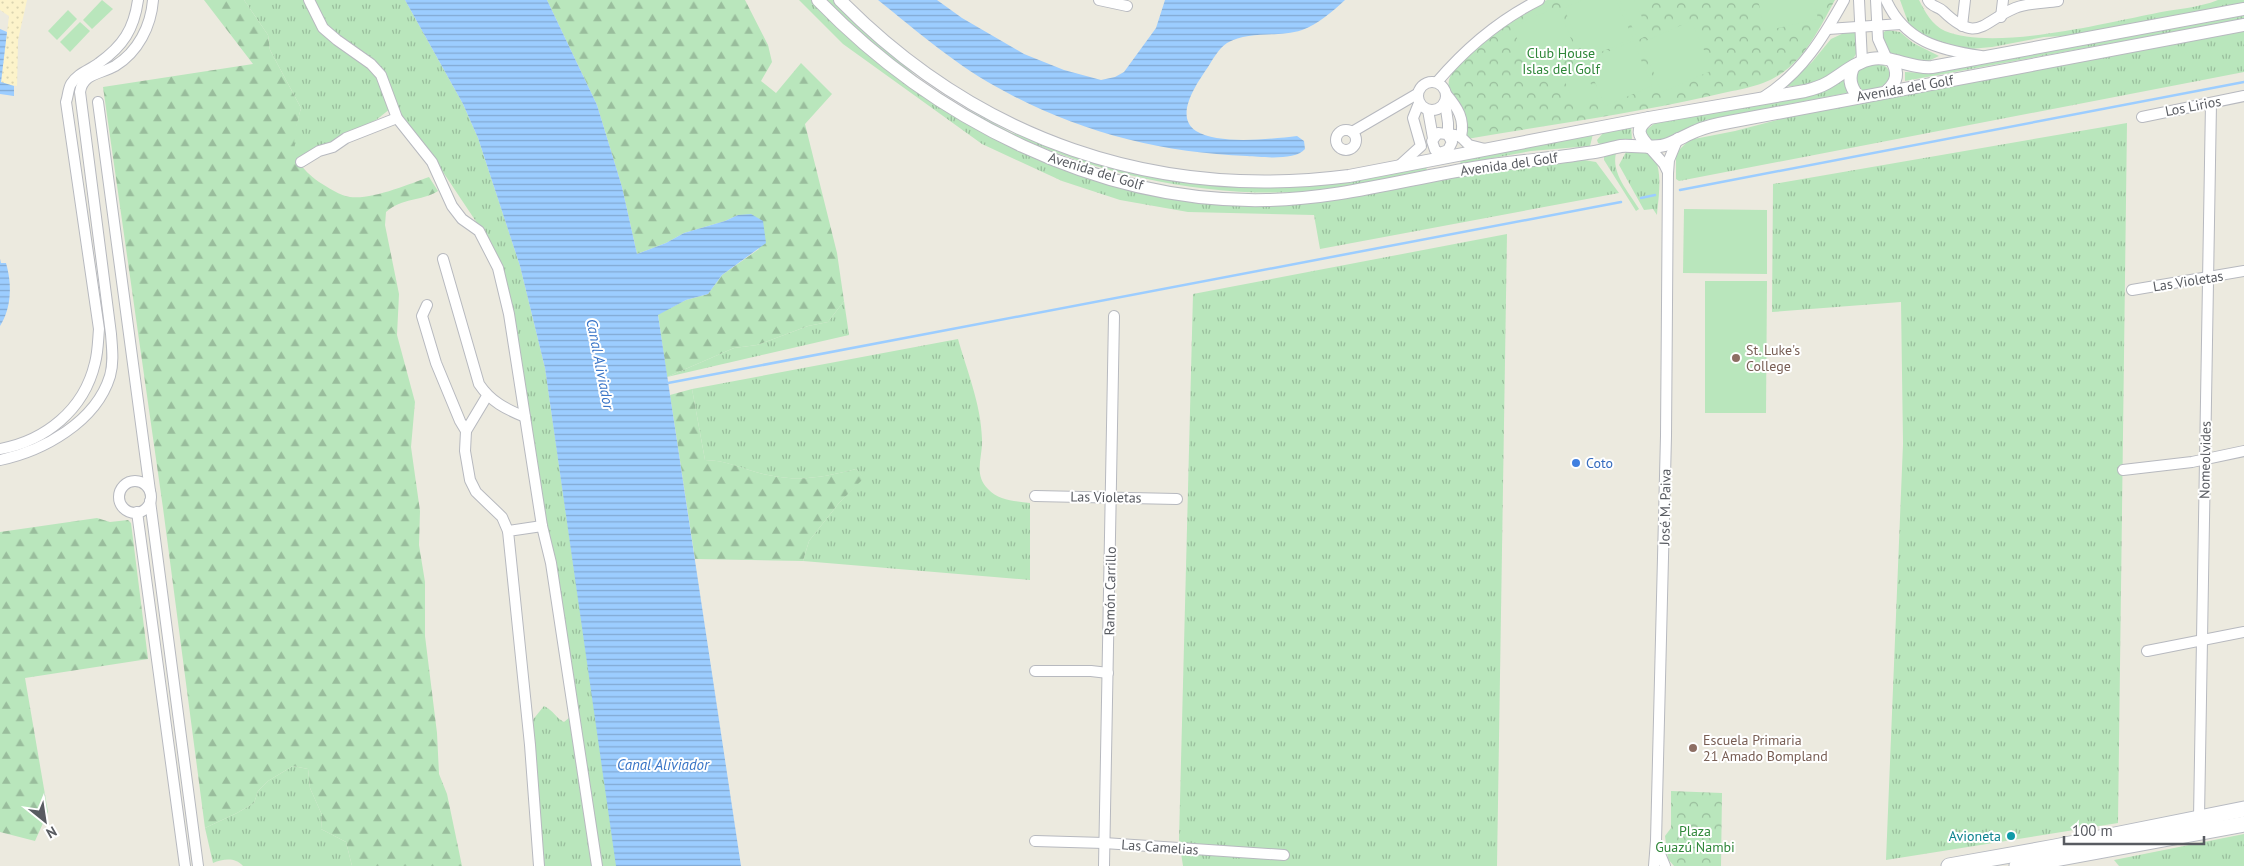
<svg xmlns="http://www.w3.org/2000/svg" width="2244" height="866" font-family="'PT Sans',sans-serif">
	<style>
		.grass { fill: url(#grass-tufts) }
		.forest { fill: url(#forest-firs) }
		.sand { fill: url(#sand-dots) }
		.park { fill: url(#park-crowns) }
		.pitch { fill: #b9e6bc }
		.water { fill: url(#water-rules) }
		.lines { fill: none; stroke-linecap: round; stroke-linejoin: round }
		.stream { stroke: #9ccdff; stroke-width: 2.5 }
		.minor-casing { stroke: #b7b9bf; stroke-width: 12 }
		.tertiary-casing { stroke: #b7b9bf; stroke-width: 14 }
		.secondary-casing { stroke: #b8bbc2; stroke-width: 17 }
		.minor { stroke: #fff; stroke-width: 10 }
		.tertiary { stroke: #fff; stroke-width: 12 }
		.secondary { stroke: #fff; stroke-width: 15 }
		.education-dot { fill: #8d6e63; stroke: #fff; stroke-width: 2 }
		.shop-dot { fill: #3f7fe0; stroke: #fff; stroke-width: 2 }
		.culture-dot { fill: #0f9aa8; stroke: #fff; stroke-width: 2 }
		.labels { text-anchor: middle; stroke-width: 4; stroke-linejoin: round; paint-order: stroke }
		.park-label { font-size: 14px; fill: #30873a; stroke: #fff }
		.street-label { font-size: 14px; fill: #585b61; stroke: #fff }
		.education-label { font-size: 14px; fill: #785e54; stroke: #fff; text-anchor: start }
		.shop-label { font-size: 14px; fill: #366cbe; stroke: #fff; text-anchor: start }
		.culture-label { font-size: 14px; fill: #0d838f; stroke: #fff; text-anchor: end }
		.water-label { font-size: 15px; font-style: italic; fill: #3975c7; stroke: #fff }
	</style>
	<defs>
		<pattern id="grass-tufts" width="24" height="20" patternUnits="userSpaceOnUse" patternTransform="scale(1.25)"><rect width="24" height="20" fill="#b9e6bc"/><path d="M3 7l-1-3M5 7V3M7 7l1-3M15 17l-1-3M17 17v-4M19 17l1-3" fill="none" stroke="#99bd9c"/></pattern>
		<pattern id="forest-firs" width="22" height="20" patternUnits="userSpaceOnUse" patternTransform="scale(1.25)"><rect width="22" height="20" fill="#b9e6bc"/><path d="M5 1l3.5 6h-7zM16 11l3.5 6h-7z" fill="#99bd9c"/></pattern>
		<pattern id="sand-dots" width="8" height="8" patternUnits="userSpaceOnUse" patternTransform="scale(1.25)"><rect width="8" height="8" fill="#fcf3ca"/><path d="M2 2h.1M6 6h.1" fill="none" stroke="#dad3b0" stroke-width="1.8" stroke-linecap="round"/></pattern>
		<pattern id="park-crowns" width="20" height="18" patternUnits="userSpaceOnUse" patternTransform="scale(1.25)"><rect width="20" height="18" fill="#b9e6bc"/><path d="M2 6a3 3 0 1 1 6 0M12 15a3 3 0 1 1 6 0" fill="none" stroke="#99bd9c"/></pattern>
		<pattern id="water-rules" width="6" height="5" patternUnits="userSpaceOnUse" patternTransform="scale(1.25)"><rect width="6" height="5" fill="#9ccdff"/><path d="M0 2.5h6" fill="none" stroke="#82a9d2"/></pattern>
	</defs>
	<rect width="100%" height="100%" fill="#eceadf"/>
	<!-- grass -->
	<g class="grass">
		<path d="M244 0H405L463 104 478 138 520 266 545 368 617 866H543L531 722 544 706C553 710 556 718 564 722L576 712 514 316 481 229 423 142 396 111 390 109 376 120 295 159 293 137 301 108 270 50 268 35Z"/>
		<path d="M799 0H812L1006 143 1202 200 1382 191 1497 170 1584 160 1596 162 1619 193 1320 249 1314 215 1188 212 1120 200 1062 181 982 144 843 44Z"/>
		<path d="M827 0H834L919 79 959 105 1012 133 1159 177 1244 186 1279 187 1323 185 1360 180 1426 167 1427 170C1393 176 1361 186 1327 190 1189 204 1030 161 918 80 885 56 856 28 827 0Z"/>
		<path d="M1900 0H1919C1925 12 1932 25 1945 31 1993 51 2101 24 2152 14 2173 9 2199 8 2218 0H2244V3L2065 36 2044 37 1992 47 1970 49 1957 48 1930 40 1909 25Z"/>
		<path d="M2244 13V19L1905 81V72L1925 73Z"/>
		<path d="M1887 30 1900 32 1913 43 1939 56 1924 63 1894 57 1885 47 1881 34Z"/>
		<path d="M2244 30V72L1679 181 1676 179V153L1689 140 1735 131 1812 111Z"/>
		<path d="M1846 32H1854L1857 35C1858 40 1859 46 1857 51 1851 72 1805 88 1785 86L1812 62 1831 39Z"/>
		<path d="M1882 64C1889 68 1890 71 1890 79 1883 88 1870 92 1859 90L1853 75 1864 66Z"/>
		<path d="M1842 79 1845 81 1847 93 1706 120 1668 140 1651 142 1645 131 1655 123 1813 95Z"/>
		<path d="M2127 123 2118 823 1886 860 1903 444 1901 302 1772 312 1773 184Z"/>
		<path d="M1631 125 1632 140 1603 145 1598 143 1597 140 1603 133Z"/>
		<path d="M1593 134 1590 146 1531 151 1461 164 1460 161Z"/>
		<path d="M1626 152C1632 152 1640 150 1646 152 1666 158 1658 200 1657 215L1653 209 1644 210 1619 165Z"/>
		<path d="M1616 153C1611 174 1629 192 1639 209L1636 211 1604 160V155Z"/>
		<path d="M1507 234 1497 866H1183L1179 840 1193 294Z"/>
		<path d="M844 301 849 335 667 377 734 348 757 345 808 326 828 322Z"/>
		<path d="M958 339C967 371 981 404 982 439 983 457 973 474 988 489 999 501 1016 501 1030 503V580L803 561 809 541 839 503 863 478 856 469C824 477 801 482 768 475 746 471 727 460 705 460L692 389Z"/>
		<path d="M293 766 308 769 310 788 322 815 321 829 346 842 352 866H243C235 857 223 859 213 863L205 828 237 813 254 803 258 791 268 781Z"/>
		<path d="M2244 834V866H2119L2114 860Z"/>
	</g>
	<!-- forest -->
	<g class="forest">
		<path d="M204 0H244L268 35 270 50 301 108C292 143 287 159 319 182 327 187 341 196 350 197 372 200 409 184 429 177L438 191C420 202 403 197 386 212L385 225 399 294 397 335 415 402 411 447 420 511 419 545 425 582V636L437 733 439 774 447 794 462 866H352L346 842 321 829 322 815 310 788 308 769 293 766 268 781 258 791 254 803 237 813 205 828 163 508 103 87 253 64Z"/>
		<path d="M547 0H745L768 45 772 62 761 81 776 93 801 63 832 94 805 124 837 253 844 301 828 322 808 326 757 345 734 348 667 377 658 314 686 300 708 294 722 275 759 249 738 215 725 221 684 233 666 243 637 254 622 187 597 105Z"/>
		<path d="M692 389 705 460C728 460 746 471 768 475 802 482 823 477 856 469L864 478 839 503 809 541 803 561 695 559 670 395Z"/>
		<path d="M97 518 110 522 128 520 131 523 148 659 25 678 48 812 35 841 0 832V532Z"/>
	</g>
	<!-- sand -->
	<path class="sand" d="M0 0H27L18 40 17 86 1 83 9 16 0 10Z"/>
	<!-- park -->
	<g class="park">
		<path d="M1547 0H1835C1820 27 1806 58 1779 75 1759 88 1733 90 1710 96 1630 114 1548 125 1467 139 1462 125 1446 94 1449 80 1454 58 1526 8 1547 0Z"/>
		<path d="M1671 791 1722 793 1721 866H1674L1668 859 1665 836 1671 828Z"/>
	</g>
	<!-- pitch -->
	<g class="pitch">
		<path d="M102 0 113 9 92 29 83 20Z"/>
		<path d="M1583 0H1616L1633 38 1585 59 1564 8Z"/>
		<path d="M1620 0H1634L1650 34 1638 40Z"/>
		<path d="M1758 0H1814L1818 19 1765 31Z"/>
		<path d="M1558 7 1578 56 1532 75 1512 26Z"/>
		<path d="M68 10 77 19 57 40 48 31Z"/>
		<path d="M1691 21 1713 70 1662 92 1641 43Z"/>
		<path d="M80 22 90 31 70 52 60 42Z"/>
		<path d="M1633 41 1652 86 1605 106 1586 61Z"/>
		<path d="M1582 64 1598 100 1577 109 1561 73Z"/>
		<path d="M1684 209 1767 210V274L1683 273Z"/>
		<path d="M1705 281H1767L1766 413H1705Z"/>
	</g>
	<!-- water -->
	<g class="water">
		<path d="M405 0H547L597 105 622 187 637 254 666 243 684 233 725 221 738 215 751 214 763 221 766 243 722 275 708 294 686 300 658 315 741 866H616L545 368 520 266 478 138 463 104Z"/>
		<path d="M878 0H937L962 18 1024 54 1064 70 1101 80 1115 77 1124 72 1156 28 1165 0H1345C1333 11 1317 25 1302 30 1278 38 1249 30 1227 43 1219 48 1213 59 1208 67 1198 82 1173 116 1196 131 1218 145 1271 139 1297 136L1304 141 1305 149C1295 161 1261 157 1247 156 1161 153 1079 132 1004 91 958 67 918 32 878 0Z"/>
		<path d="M0 29 7 32 1 82 14 86V96L0 94Z"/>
		<path d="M0 259 1 263H6C12 284 12 307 0 326Z"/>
	</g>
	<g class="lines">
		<!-- stream -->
		<g class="stream">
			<path d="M1680 190 2244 82"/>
			<path d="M1641 198 1655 195"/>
			<path d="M668 383 1621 202"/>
		</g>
		<!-- minor casing -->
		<g class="minor-casing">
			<g id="minor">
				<path d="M309 0 323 28 337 40 371 64 381 75 397 118 432 162 452 206 462 219 479 231 498 268 509 314 542 526 551 563 597 866"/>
				<path d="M1099 0 1127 6"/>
				<path d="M1859 0 1862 61"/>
				<path d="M1876 0 1878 39 1887 59"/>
				<path d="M1886 0C1905 42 1940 50 1981 56"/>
				<path d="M1928 0C1931 7 1938 6 1943 11 1978 45 1983 21 2015 8 2027 3 2045 3 2058 1"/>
				<path d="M2001 17 2003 0"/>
				<path d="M1962 26 1965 0"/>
				<path d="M1828 29 1901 24"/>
				<circle cx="1432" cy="96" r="14"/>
				<path d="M1437 82C1466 48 1499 20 1539 0"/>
				<path d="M1446 94C1458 108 1465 119 1461 137L1469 145 1485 149"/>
				<path d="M1765 96C1802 72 1823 38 1844 0"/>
				<path d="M98 102 150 491"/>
				<path d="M1445 102 1448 123V135"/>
				<path d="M1428 110 1433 138"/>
				<path d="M2142 117 2244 96"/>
				<circle cx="1346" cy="140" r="10"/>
				<path d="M1352 132 1417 94"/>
				<path d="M1448 135 1452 142 1448 150 1440 153 1435 150 1432 141 1438 133 1455 135 1461 137"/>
				<path d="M1649 147 1664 164 1668 172"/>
				<path d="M301 162 319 151 333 147 346 138 397 118"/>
				<path d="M1399 166 1421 146 1413 118 1419 103"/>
				<path d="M443 259 479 384C491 402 506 409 525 417"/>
				<path d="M2132 290 2244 271"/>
				<path d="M427 305 422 316 436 363 460 421 466 431 465 451 470 480 476 492 502 517 508 531"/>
				<path d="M466 431 487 396"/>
				<path d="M0 449C45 441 84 410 95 363 98 352 98 340 99 329L66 102C68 97 68 89 71 84 78 73 90 70 99 63 123 46 134 29 138 0"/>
				<path d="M0 460C43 451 96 422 110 376 114 362 112 348 111 334L80 92C83 73 101 74 115 66 138 52 151 26 153 0"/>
				<path d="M2123 470 2192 462 2244 451"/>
				<circle cx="135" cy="497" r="16"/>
				<path d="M1035 496 1177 499"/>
				<path d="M150 501 198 866"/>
				<path d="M137 512 185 866"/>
				<path d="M2147 651 2244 632"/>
				<path d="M1035 671H1091L1108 673"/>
				<path d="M2199 818 2211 103"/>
				<path d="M1035 841 1104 843 1284 855"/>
				<path d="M1658 849 1665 866"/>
				<path d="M539 866 530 745 508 531 542 526"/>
				<path d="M1104 866 1114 316"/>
				<path d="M1654 866 1656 841 1666 436 1668 173 1669 160 1678 138"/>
			</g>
		</g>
		<!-- tertiary casing -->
		<g class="tertiary-casing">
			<g id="tertiary">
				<path d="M818 0C933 119 1099 204 1267 200 1340 199 1409 178 1480 167 1516 161 1552 159 1587 153 1599 152 1610 148 1621 146 1635 145 1651 149 1665 145 1675 142 1686 135 1696 131 1707 126 1718 124 1729 122L2244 25"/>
				<path d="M840 0C978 140 1154 201 1349 176L1649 118 1805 91C1813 89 1820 87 1827 83 1841 75 1855 62 1871 59 1891 55 1911 69 1932 67L2244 9"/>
				<path d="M1854 66C1848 77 1850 87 1858 96"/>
				<path d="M1887 91C1897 82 1899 73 1892 61"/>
				<path d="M1649 147C1638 135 1635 129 1649 118"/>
			</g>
		</g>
		<!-- secondary casing -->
		<g class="secondary-casing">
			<g id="secondary">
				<path d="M1949 866 2055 847 2244 809"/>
				<path d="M2017 866 2244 824"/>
			</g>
		</g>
		<!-- minor -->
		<use href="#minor" class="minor"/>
		<!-- tertiary -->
		<use href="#tertiary" class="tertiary"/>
		<!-- secondary -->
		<use href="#secondary" class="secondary"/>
	</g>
	<!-- markers -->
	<g class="education-dot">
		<circle cx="1736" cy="358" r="5"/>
		<circle cx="1693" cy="748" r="5"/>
	</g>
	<circle class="shop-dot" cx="1576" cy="463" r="5"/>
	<circle class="culture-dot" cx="2011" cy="836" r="5"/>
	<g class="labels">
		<!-- park labels -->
		<g class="park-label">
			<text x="1561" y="58">Club House<tspan x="1561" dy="16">Islas del Golf</tspan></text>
			<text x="1695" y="836">Plaza<tspan x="1695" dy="16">Guazú Nambi</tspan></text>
		</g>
		<!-- street labels -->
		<g class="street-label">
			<text transform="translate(1905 88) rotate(-10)" y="5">Avenida del Golf</text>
			<text transform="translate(2193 106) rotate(-11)" y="5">Los Lirios</text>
			<text transform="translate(1509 164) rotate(-8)" y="5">Avenida del Golf</text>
			<text transform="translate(1096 171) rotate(17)" y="5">Avenida del Golf</text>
			<text transform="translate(2188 281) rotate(-9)" y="5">Las Violetas</text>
			<text transform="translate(2205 460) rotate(-89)" y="5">Nomeolvides</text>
			<text transform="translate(1106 497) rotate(1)" y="5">Las Violetas</text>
			<text transform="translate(1665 507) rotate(-89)" y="5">José M. Paiva</text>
			<text transform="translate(1110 591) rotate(-89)" y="5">Ramón Carrillo</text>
			<text transform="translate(1160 847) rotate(4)" y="5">Las Camelias</text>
		</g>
		<!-- education labels -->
		<g class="education-label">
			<text x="1746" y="355">St. Luke's<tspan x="1746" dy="16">College</tspan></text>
			<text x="1703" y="745">Escuela Primaria<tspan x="1703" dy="16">21 Amado Bompland</tspan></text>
		</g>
		<!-- shop labels -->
		<g class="shop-label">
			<text x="1586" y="468">Coto</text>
		</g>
		<!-- culture labels -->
		<g class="culture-label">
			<text x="2001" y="841">Avioneta</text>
		</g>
		<!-- water labels -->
		<g class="water-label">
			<text transform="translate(600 364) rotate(79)" y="5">Canal Aliviador</text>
			<text x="663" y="770">Canal Aliviador</text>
		</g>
	</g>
	<!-- north arrow -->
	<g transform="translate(45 821) rotate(150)" stroke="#ffffff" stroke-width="4" paint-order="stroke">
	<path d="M0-4L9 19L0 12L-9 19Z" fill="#585b61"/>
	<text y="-8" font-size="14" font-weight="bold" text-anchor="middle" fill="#585b61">N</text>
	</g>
	<!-- scale -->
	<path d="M2064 836v8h140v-8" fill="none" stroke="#585b61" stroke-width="2.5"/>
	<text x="2072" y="836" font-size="15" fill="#585b61" stroke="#ffffff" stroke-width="4" paint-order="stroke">100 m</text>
</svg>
